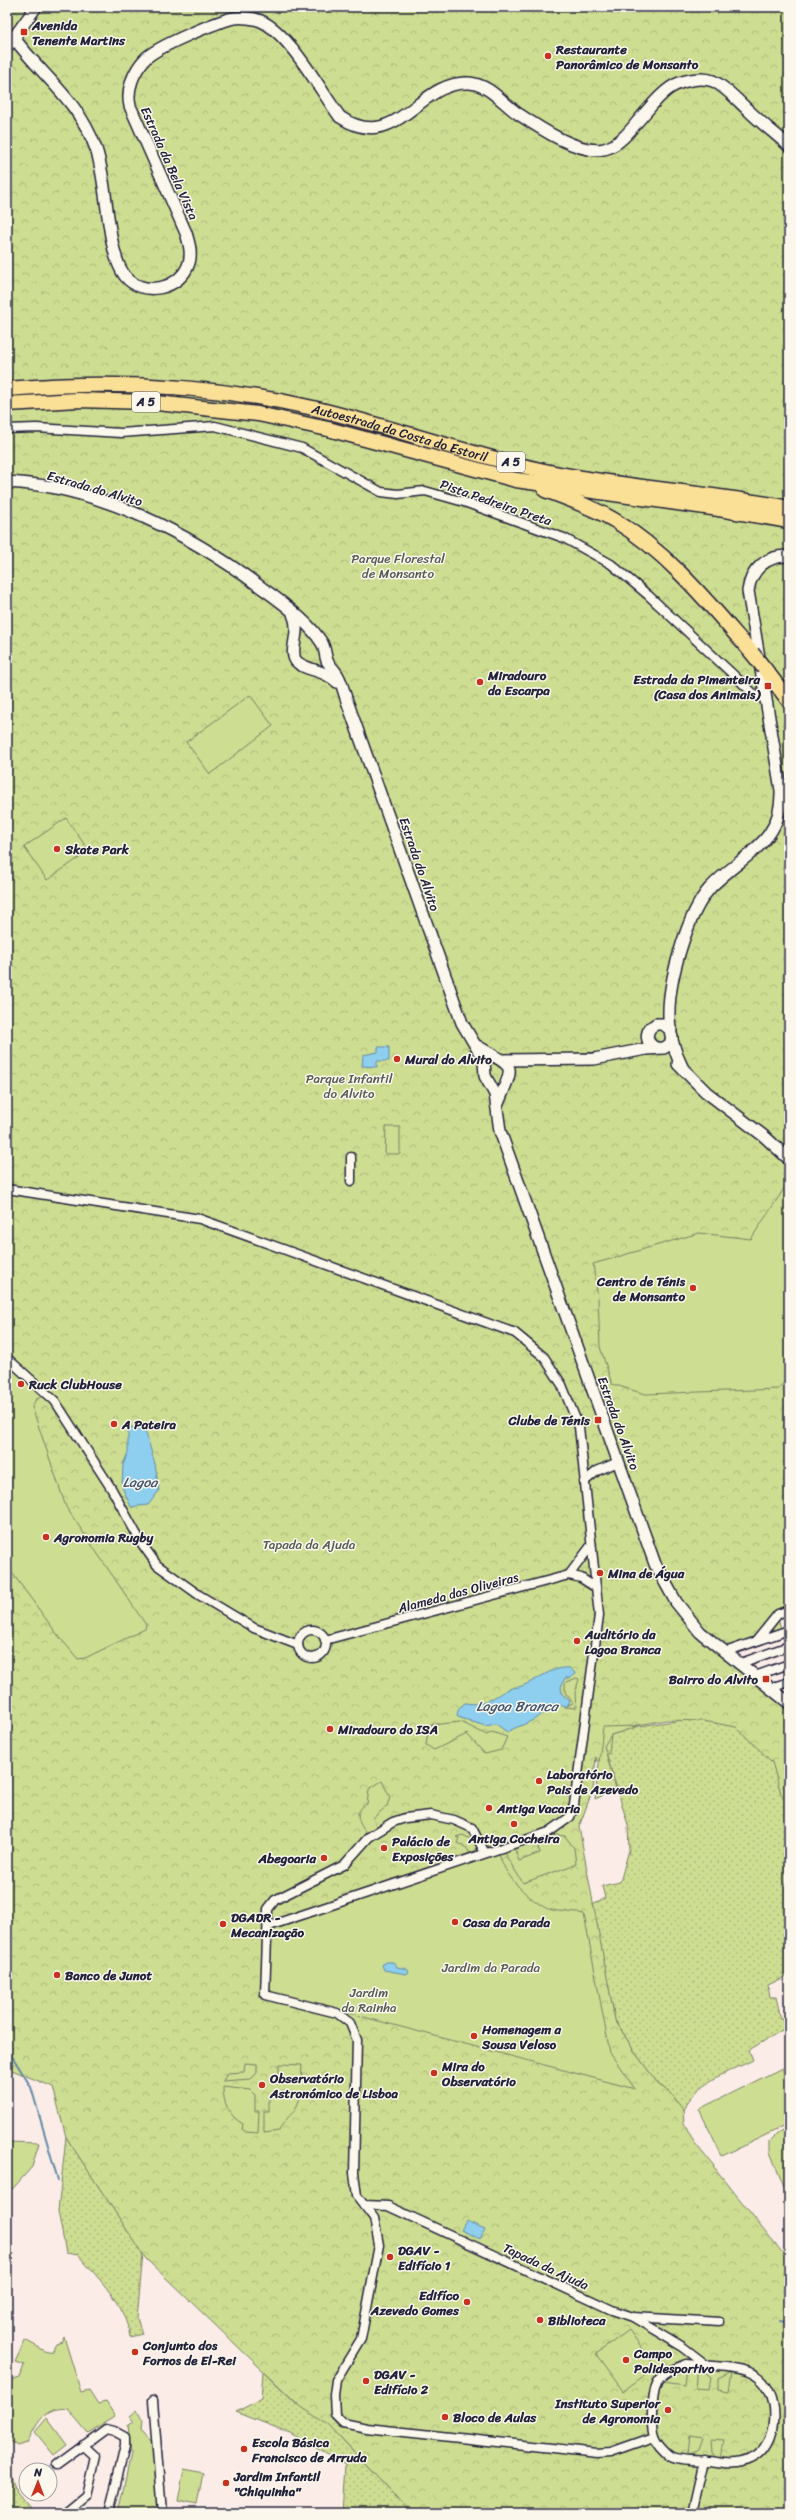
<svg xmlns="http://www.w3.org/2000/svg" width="796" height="2520" font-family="Sriracha,sans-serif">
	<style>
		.grass { fill: url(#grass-dots); stroke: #788066 }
		.park { fill: url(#park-crowns); stroke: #788066 }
		.garden { fill: #cddd91; stroke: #788066 }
		.water { fill: #8ecfef; stroke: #638aa7 }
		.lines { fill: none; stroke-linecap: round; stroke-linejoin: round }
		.stream { stroke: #638aa7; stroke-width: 2 }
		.street-tunnel { stroke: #d0c4c5; stroke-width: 8; stroke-dasharray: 8 4; stroke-linecap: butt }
		.street-casing { stroke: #22223b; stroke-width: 11 }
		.secondary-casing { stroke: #22223b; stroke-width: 14 }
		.highway-casing { stroke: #22223b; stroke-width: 17 }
		.street { stroke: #fbf7ec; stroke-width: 8 }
		.secondary { stroke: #fbf7ec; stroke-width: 11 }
		.highway { stroke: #fadf96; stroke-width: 14 }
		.highway-bridge-casing { stroke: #22223b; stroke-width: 17; stroke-linecap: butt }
		.highway-bridge { stroke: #fadf96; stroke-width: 14 }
		.poi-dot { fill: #c8321e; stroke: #fbf7ec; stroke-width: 1.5 }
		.labels { text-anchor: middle; stroke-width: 3; stroke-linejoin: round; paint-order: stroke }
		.shield { fill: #fbf7ec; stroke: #636270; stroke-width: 1 }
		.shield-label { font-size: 12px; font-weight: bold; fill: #22223b }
		.poi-label { font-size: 13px; font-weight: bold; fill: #22223b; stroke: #fbf7ec; text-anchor: start }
		.street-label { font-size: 13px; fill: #22223b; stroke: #fbf7ec }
		.park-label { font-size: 13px; fill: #555a55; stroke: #fbf7ec }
		.water-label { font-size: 14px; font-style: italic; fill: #425671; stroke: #fbf7ec }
	</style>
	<defs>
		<pattern id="grass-dots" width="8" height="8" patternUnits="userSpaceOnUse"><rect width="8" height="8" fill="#cddd91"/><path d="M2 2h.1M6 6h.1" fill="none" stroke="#b0bd7e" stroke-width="1.8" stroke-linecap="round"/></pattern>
		<pattern id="park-crowns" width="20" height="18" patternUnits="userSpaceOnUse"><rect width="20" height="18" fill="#cddd91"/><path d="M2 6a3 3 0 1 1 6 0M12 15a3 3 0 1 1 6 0" fill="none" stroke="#b0bd7e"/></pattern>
	</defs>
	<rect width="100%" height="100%" fill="#fbece7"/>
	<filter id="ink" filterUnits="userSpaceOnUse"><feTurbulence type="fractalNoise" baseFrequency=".025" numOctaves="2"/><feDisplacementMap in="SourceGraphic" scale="8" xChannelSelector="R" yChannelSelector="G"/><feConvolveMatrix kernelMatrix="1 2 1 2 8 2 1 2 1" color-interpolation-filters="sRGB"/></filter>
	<g filter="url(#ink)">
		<!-- grass -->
		<g class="grass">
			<path d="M683 1720 715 1721 742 1728 759 1743 789 1785V1975L768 1985 770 1997H776L781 2019 789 2017V2026L749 2050 753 2060C725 2074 698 2081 683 2110L671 2093 659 2085 636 2054 615 2020 592 1904 605 1898 602 1886 620 1882 629 1850 628 1825 604 1746 611 1735 639 1726Z"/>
			<path d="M66 2137 143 2254 137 2318 142 2334 130 2337C125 2304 99 2279 78 2255L66 2253 58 2211Z"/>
			<path d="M263 2371 299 2406 326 2381 340 2438 411 2513H342L345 2464 290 2433 236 2412 261 2399Z"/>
			<path d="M12 2474 17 2492 34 2513H9L7 2478Z"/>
		</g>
		<!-- park -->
		<path class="park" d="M7 7H789V1605L775 1610 781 1628 721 1650 789 1705V1803L781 1794 772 1762 736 1727 703 1721 667 1720 626 1727 611 1735 609 1753 596 1762V1757L593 1789 579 1827 615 2020 636 2054 659 2085 671 2093 683 2110 684 2123 694 2142 789 2261V2513H411L328 2425 300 2406 146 2259 66 2137 53 2087 7 2068Z"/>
		<!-- garden -->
		<g class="garden">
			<path d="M250 695 273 726 210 774 186 742Z"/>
			<path d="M66 818 89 851 47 880 24 847Z"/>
			<path d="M386 1127H400V1154H385Z"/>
			<path d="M789 1181V1376L779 1389 645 1394 612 1384 600 1347 598 1298 593 1264 699 1233 751 1239Z"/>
			<path d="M7 1362 34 1386 32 1388 42 1397 36 1399 32 1407 66 1507 146 1625 145 1629 85 1658 78 1659 57 1634 7 1566Z"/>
			<path d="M576 1678 579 1679 575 1693 576 1708 565 1707 573 1703 565 1692V1683Z"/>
			<path d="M461 1722 487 1735 492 1732 507 1737 501 1750 485 1754 467 1734 434 1750 426 1745 429 1725Z"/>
			<path d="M639 1726 611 1735 604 1746 616 1788 603 1792 604 1795 595 1799 603 1727Z"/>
			<path d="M382 1781 390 1797 387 1806 373 1818 377 1827 367 1834C359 1823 352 1812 367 1804L369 1789Z"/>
			<path d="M463 1835 476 1842 478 1848 470 1854 467 1848 457 1843 459 1838 456 1837Z"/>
			<path d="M557 1835 565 1836 574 1848 576 1864 523 1883 506 1856 507 1850 514 1847 519 1861 540 1853 536 1840Z"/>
			<path d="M499 1853C504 1876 525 1895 544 1907 551 1912 575 1912 584 1914L610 2053 635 2089 273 1993 268 1986 273 1930Z"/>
			<path d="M245 2063 257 2064V2073L251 2079 223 2081 227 2073 244 2072Z"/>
			<path d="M279 2064 302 2065 301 2082 279 2080Z"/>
			<path d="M782 2068 789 2083V2124L722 2156 699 2109Z"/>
			<path d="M223 2087 250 2090 255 2095V2111H259L258 2133 246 2132 242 2129 243 2124C229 2116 223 2103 223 2087Z"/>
			<path d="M273 2091 301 2093C297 2115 285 2116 279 2131L264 2133V2111H269V2095Z"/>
			<path d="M789 2127V2200L770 2152V2141L777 2134Z"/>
			<path d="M7 2142 39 2143 32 2167 7 2195Z"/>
			<path d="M629 2330 656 2367 623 2391 596 2354Z"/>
			<path d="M64 2337 81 2392 89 2390 98 2404 106 2402 115 2416 88 2433 68 2409C44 2405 36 2426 27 2443L17 2446 7 2439V2381L20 2377 24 2365 15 2362 25 2340 47 2352 52 2351 56 2344 62 2342Z"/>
			<path d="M686 2367 684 2386 662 2383 673 2373Z"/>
			<path d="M698 2368 710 2378 708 2389 696 2388Z"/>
			<path d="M732 2372 729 2392 718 2390V2379Z"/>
			<path d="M137 2410 142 2420 141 2430 152 2442 159 2513H118L131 2454 128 2425 133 2422 130 2416Z"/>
			<path d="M47 2418 67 2445 54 2455 35 2432Z"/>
			<path d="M690 2436 702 2438 698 2451 688 2456Z"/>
			<path d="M711 2439 724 2440 721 2460 712 2453Z"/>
			<path d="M184 2469 203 2473 197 2505 178 2501Z"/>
		</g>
		<!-- water -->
		<g class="water">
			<path d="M378 1047H389V1061H377V1067L362 1066 363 1055 378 1052Z"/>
			<path d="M131 1427 145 1430 155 1464 159 1491 148 1505 131 1507 122 1487 123 1465 128 1452V1433Z"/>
			<path d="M570 1668 576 1674 570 1678H565L561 1687 562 1694 570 1701 569 1704 565 1707C548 1700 546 1713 533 1720 525 1725 515 1727 507 1732L496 1724 485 1726 458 1717 457 1715 459 1708 465 1703C487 1706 489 1699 507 1690 511 1687 517 1688 522 1686 538 1680 552 1666 570 1668Z"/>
			<path d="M385 1962H393L397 1967 407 1969 409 1972 406 1974 384 1970 382 1965Z"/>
			<path d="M466 2221 485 2229 480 2239 461 2230Z"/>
		</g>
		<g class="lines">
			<!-- stream -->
			<g class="stream">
				<path d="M7 2048 31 2087 58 2180"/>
				<path d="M780 2321 789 2323"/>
			</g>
			<!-- street-tunnel -->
			<path class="street-tunnel" d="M49 2470 57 2465"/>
			<!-- street casing -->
			<g class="street-casing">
				<g id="street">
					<path d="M7 429 36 428 121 433 215 426 302 448 381 492 398 494 425 491 464 502 564 538 611 564 648 595 755 695 765 699"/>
					<path d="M351 1181V1157"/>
					<path d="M7 1189 200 1219 515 1333 544 1357 562 1385 579 1427 599 1615 574 1805 570 1817 549 1832 269 1926"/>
					<path d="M7 1358 55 1401 111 1488 142 1544 157 1565 199 1595 254 1628 298 1645"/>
					<path d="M584 1482 597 1471 618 1462"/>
					<path d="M569 1575 590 1547"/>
					<circle cx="312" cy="1644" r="14"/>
					<path d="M325 1640 569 1575 581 1578 595 1587"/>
					<path d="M757 1640 778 1614 789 1610"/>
					<path d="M725 1652 789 1630"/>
					<path d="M738 1664 789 1646"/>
					<path d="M755 1676 789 1664"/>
					<path d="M770 1688 789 1682"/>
					<path d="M485 1853 472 1828 454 1820 431 1815 405 1818 393 1822 369 1837 344 1865 275 1900 268 1909 265 1995 337 2013 350 2023 357 2040 354 2173 357 2196 374 2218 379 2245 361 2339 336 2380 334 2395 335 2415 343 2423 367 2428 598 2453 611 2452 654 2437"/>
					<path d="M364 2205 388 2206 612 2310 633 2317 683 2347 709 2367"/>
					<path d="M633 2317 720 2322"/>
					<path d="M686 2364C705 2366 739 2365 755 2375 782 2391 781 2446 751 2459 737 2466 725 2463 710 2461 699 2460 680 2461 671 2456 665 2452 656 2442 654 2435 650 2424 652 2387 660 2379 667 2371 676 2368 686 2364Z"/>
					<path d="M153 2400 162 2513"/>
					<path d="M57 2465 106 2429 114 2431 125 2437V2446L109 2513"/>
					<path d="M64 2513 86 2495 95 2456 83 2445"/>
					<path d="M692 2513 704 2460"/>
				</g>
			</g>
			<!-- secondary casing -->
			<g class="secondary-casing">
				<g id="secondary">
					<path d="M14 38C44 78 79 101 96 149 108 182 106 252 125 276 143 298 181 289 189 263 192 253 189 243 186 233L130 106C126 89 134 71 145 59 156 47 218 21 234 18 241 17 254 18 261 21 290 34 320 90 340 117 397 155 418 80 469 83 488 84 502 102 517 113 538 127 579 155 604 149 618 146 630 131 638 121 648 110 658 96 670 88 680 81 701 76 713 81 726 87 738 101 748 110 761 123 776 134 789 146"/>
					<path d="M7 47 36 7"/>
					<path d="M7 482C99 486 190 534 262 588 282 602 309 622 322 643 325 648 325 655 327 661 330 666 335 670 338 676 342 683 344 693 347 701L462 1023 484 1060 485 1076 495 1094 500 1131 655 1564 676 1602 700 1632 789 1703"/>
					<path d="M293 614C302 632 288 650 296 661 305 671 325 669 337 682"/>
					<path d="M477 1046C517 1070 515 1061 497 1106"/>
					<path d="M656 1048C647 1044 645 1036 650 1028L656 1024H663L671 1030"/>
					<path d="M503 1060 594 1059 646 1049 664 1048 670 1044 672 1037"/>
					<path d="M678 1064 706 1092 765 1137 789 1159"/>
					<path d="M683 1069C675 1053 669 1034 669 1016 668 982 687 914 710 888 742 854 783 844 781 790L748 591C751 569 767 555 789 556"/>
				</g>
			</g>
			<!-- highway casing -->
			<g class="highway-casing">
				<g id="highway">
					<path id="s1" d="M7 389C108 380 214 385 313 408 389 426 464 453 540 470 622 488 707 492 789 508"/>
					<path d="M7 404 78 400 148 402 258 414 328 429 516 480 719 509 789 521"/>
					<path d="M545 490C569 499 592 507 614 520 669 553 711 606 752 653"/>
					<path d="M764 668 789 701"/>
				</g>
			</g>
			<!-- street -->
			<use href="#street" class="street"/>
			<!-- secondary -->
			<use href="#secondary" class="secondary"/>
			<!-- highway -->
			<use href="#highway" class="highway"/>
			<!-- highway-bridge casing -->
			<g class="highway-bridge-casing">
				<path id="highway-bridge" d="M752 653 764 668"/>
			</g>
			<!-- highway-bridge -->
			<use href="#highway-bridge" class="highway-bridge"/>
		</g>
	</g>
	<!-- markers -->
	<g class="poi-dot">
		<rect x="20" y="28" width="8" height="8" rx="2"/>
		<circle cx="548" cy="56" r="4"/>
		<circle cx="480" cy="682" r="4"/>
		<rect x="764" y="682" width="8" height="8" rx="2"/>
		<circle cx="57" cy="849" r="4"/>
		<circle cx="397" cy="1059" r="4"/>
		<circle cx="693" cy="1288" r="4"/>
		<circle cx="21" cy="1384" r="4"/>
		<rect x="594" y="1416" width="8" height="8" rx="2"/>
		<circle cx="114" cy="1424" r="4"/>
		<circle cx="46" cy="1537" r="4"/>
		<circle cx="600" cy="1573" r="4"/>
		<circle cx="577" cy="1641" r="4"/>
		<rect x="762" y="1675" width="8" height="8" rx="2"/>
		<circle cx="330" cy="1729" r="4"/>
		<circle cx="539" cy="1781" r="4"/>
		<circle cx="489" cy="1808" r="4"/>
		<circle cx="514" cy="1824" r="4"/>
		<circle cx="384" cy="1848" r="4"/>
		<circle cx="324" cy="1858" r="4"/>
		<circle cx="455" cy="1922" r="4"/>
		<circle cx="223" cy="1924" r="4"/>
		<circle cx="57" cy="1975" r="4"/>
		<circle cx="474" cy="2036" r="4"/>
		<circle cx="434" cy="2073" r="4"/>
		<circle cx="262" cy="2085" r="4"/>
		<circle cx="390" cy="2257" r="4"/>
		<circle cx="467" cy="2302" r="4"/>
		<circle cx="540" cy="2320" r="4"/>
		<circle cx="135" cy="2352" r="4"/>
		<circle cx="626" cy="2360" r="4"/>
		<circle cx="366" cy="2381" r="4"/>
		<circle cx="668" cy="2410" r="4"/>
		<circle cx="445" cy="2417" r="4"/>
		<circle cx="244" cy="2449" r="4"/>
		<circle cx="226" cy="2483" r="4"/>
	</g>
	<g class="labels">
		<!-- shield labels -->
		<g class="shield">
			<rect x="132" y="392" width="28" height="20" rx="3"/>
			<rect x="497" y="452" width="28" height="20" rx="3"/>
		</g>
		<g class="shield-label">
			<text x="146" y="406">A 5</text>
			<text x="511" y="466">A 5</text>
		</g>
		<!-- poi labels -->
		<g class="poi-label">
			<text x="32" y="30">Avenida<tspan x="32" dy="15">Tenente Martins</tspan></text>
			<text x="556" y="54">Restaurante<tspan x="556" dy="15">Panorâmico de Monsanto</tspan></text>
			<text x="488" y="680">Miradouro<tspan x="488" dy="15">da Escarpa</tspan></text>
			<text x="760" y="684" text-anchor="end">Estrada da Pimenteira<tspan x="760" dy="15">(Casa dos Animais)</tspan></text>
			<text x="65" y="854">Skate Park</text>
			<text x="405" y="1064">Mural do Alvito</text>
			<text x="685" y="1286" text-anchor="end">Centro de Ténis<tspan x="685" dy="15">de Monsanto</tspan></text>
			<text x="29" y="1389">Ruck ClubHouse</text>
			<text x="590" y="1425" text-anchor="end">Clube de Ténis</text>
			<text x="122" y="1429">A Pateira</text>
			<text x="54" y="1542">Agronomia Rugby</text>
			<text x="608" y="1578">Mina de Água</text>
			<text x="585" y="1639">Auditório da<tspan x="585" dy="15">Lagoa Branca</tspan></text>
			<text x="758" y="1684" text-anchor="end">Bairro do Alvito</text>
			<text x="338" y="1734">Miradouro do ISA</text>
			<text x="547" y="1779">Laboratório<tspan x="547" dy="15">Pais de Azevedo</tspan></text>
			<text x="497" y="1813">Antiga Vacaria</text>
			<text x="514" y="1843" text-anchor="middle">Antiga Cocheira</text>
			<text x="392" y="1846">Palácio de<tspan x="392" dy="15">Exposições</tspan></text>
			<text x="316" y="1863" text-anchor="end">Abegoaria</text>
			<text x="231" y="1922">DGADR -<tspan x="231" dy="15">Mecanização</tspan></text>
			<text x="463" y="1927">Casa da Parada</text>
			<text x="65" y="1980">Banco de Junot</text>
			<text x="482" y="2034">Homenagem a<tspan x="482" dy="15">Sousa Veloso</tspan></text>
			<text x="442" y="2071">Mira do<tspan x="442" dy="15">Observatório</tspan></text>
			<text x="270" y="2083">Observatório<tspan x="270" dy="15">Astronómico de Lisboa</tspan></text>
			<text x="398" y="2255">DGAV -<tspan x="398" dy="15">Edifício 1</tspan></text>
			<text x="459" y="2300" text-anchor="end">Edifíco<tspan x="459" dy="15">Azevedo Gomes</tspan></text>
			<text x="548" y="2325">Biblioteca</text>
			<text x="143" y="2350">Conjunto dos<tspan x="143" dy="15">Fornos de El-Rei</tspan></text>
			<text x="634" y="2358">Campo<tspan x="634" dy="15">Polidesportivo</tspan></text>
			<text x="374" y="2379">DGAV -<tspan x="374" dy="15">Edifício 2</tspan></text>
			<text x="660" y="2408" text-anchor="end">Instituto Superior<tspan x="660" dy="15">de Agronomia</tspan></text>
			<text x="453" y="2422">Bloco de Aulas</text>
			<text x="252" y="2447">Escola Básica<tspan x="252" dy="15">Francisco de Arruda</tspan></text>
			<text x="234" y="2481">Jardim Infantil<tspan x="234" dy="15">"Chiquinha"</tspan></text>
		</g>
		<!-- street labels -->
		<g class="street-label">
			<text transform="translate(170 163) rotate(66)" y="5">Estrada da Bela Vista</text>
			<text dy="5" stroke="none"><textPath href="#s1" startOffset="398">Autoestrada da Costa do Estoril</textPath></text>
			<text transform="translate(95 488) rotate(16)" y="5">Estrada do Alvito</text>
			<text transform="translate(496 502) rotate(19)" y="5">Pista Pedreira Preta</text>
			<text transform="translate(420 864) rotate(71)" y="5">Estrada do Alvito</text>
			<text transform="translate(619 1423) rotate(70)" y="5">Estrada do Alvito</text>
			<text transform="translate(458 1592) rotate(-15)" y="5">Alameda das Oliveiras</text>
			<text transform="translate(546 2266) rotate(25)" y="5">Tapada da Ajuda</text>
		</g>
		<!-- park labels -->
		<g class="park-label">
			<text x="398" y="563">Parque Florestal<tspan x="398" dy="15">de Monsanto</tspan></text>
			<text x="349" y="1083">Parque Infantil<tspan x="349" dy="15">do Alvito</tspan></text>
			<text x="309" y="1549">Tapada da Ajuda</text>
			<text x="491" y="1972">Jardim da Parada</text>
			<text x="369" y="1997">Jardim<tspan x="369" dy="15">da Rainha</tspan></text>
		</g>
		<!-- water labels -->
		<g class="water-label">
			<text x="140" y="1487">Lagoa</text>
			<text x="517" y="1711">Lagoa Branca</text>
		</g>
	</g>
	<!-- margin -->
	<rect width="796" height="2520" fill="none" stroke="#fbf7ec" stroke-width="24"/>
	<rect x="12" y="12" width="772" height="2496" fill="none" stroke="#22223b" stroke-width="1.5" filter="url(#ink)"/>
	<!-- north arrow -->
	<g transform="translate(38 2482) rotate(1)"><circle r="19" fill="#fbf7ec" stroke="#a4a2a5"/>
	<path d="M0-3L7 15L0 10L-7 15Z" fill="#c8321e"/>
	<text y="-6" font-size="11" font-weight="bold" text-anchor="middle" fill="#22223b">N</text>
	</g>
</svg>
